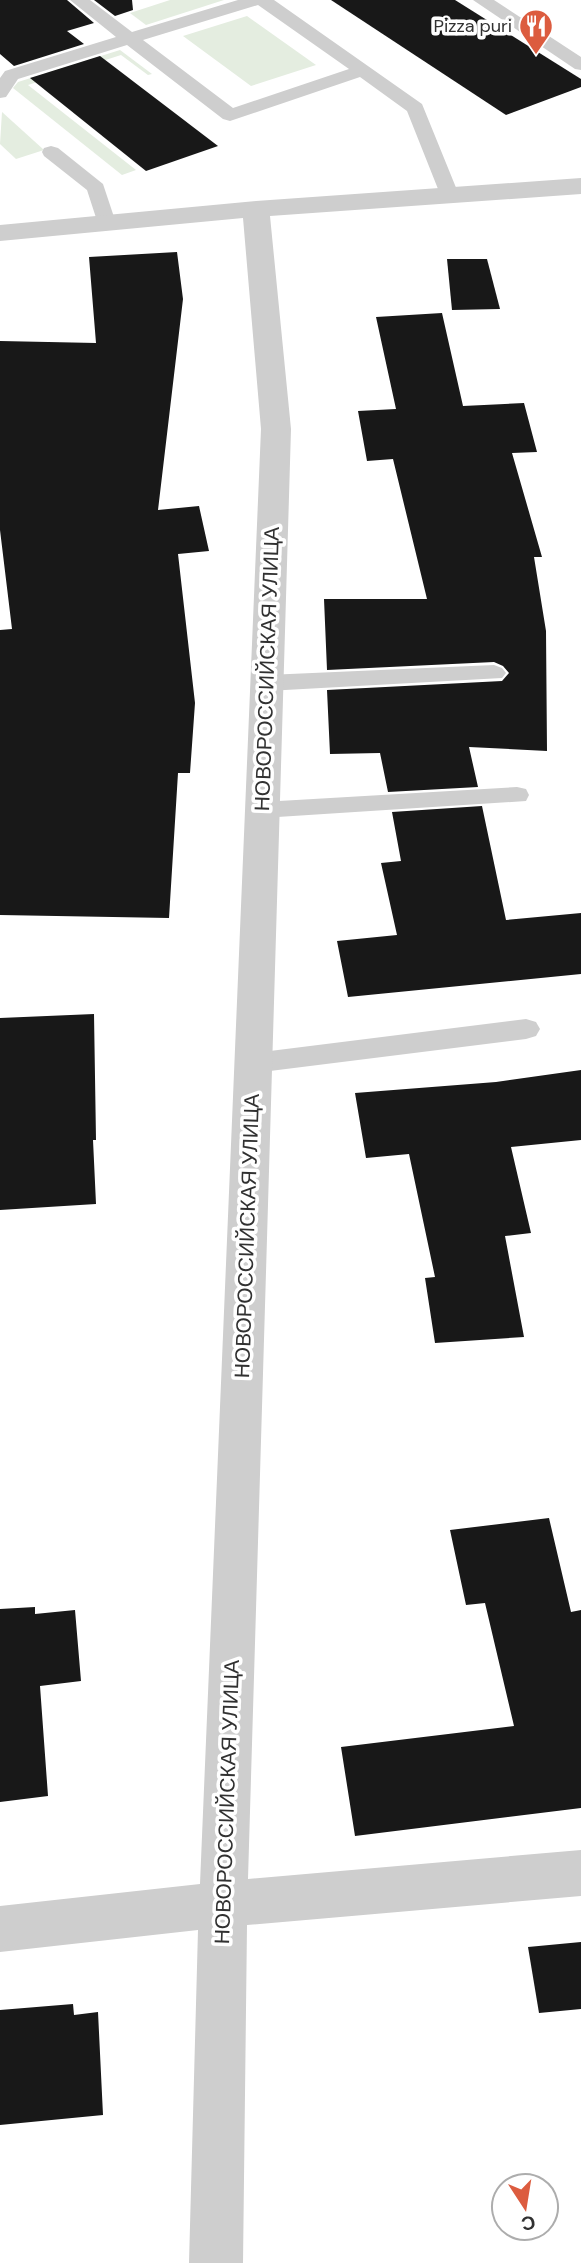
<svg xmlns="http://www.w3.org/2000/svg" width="581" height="2263" font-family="'DM Sans',sans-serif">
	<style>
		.green { fill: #e4ede0 }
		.building { fill: #181818 }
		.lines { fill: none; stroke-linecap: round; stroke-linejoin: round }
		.service { fill: #cecece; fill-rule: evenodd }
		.minor { fill: #cecece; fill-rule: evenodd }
		.labels { text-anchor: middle; stroke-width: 7; stroke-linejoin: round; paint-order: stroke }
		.far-poi-label { font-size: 18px; fill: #313131; stroke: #fff; text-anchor: end }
		.street-label { font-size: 21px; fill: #313131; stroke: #fff }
	</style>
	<rect width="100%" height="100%" fill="#fff"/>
	<!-- green -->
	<g class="green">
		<path d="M170 0H224L146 25 130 13Z"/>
		<path d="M247 16 316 65 251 86 183 36Z"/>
		<path d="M120 50 152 74 148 75 121 55 28 85 136 170 122 175 13 88 18 82Z"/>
		<path d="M2 112 44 150 16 159 0 144Z"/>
	</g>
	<!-- building -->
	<g class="building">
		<path d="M0 0H67L94 23 67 31 84 44 14 66 0 54Z"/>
		<path d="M94 0H132L133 10 115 16Z"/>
		<path d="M331 0H455L581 79V87L506 115Z"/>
		<path d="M100 56 218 146 146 171 30 78Z"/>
		<path d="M177 252 183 299 158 510 199 506 209 551 178 554 195 703 190 773H178L169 918 0 915V630L12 629 0 530V341L96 343 89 257Z"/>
		<path d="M447 259H487L500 309 452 310Z"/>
		<path d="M442 313 463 406 524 403 537 452 512 453 542 557H534L546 631 547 751 469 747 478 787 388 792 380 753 330 754 327 690 502 681 509 673 503 666 494 662 327 670 324 599H427L393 459 367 461 358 411 396 409 376 317Z"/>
		<path d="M482 806 506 920 581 913V974L348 997 337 941 397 935 381 863 401 861 392 812Z"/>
		<path d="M94 1014 96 1140H93L96 1204 0 1210V1018Z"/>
		<path d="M581 1070V1140L511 1147 531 1233 505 1236 524 1337 435 1343 425 1278 435 1277 409 1154 366 1158 355 1093 496 1082Z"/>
		<path d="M549 1518 571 1612 581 1610V1808L355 1836 341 1747 514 1726 485 1603 466 1605 450 1530Z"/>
		<path d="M35 1607V1614L75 1610 81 1681 40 1686 48 1796 0 1802V1609Z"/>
		<path d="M581 1942V2009L539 2013 528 1947Z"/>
		<path d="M73 2004 74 2015 98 2012 103 2115 0 2125V2010Z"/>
	</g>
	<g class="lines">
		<!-- service -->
		<g class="service">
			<path d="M70 0H90L132 32 238 0H274L422 104 459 195 456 199H442L407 111 360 77 230 121 223 119 127 45 18 79 6 97 0 98V78L5 71 116 37ZM258 5 349 69 233 108 143 40Z"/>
			<path d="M473 0H494L581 57V70L575 69Z"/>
			<path d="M51 146 58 148 103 184 116 223 113 227H99L87 190 44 156 42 152 44 148Z"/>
			<path d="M494 665 502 668 506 673 502 678 267 691 259 688 255 683 259 678 267 675Z"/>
			<path d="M517 787 526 789 529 795 526 801 262 818 253 816 250 810 253 804 262 802Z"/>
			<path d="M526 1019 536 1022 540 1029 536 1036 526 1039 253 1073 243 1070 239 1063 243 1056 253 1053Z"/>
		</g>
		<!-- minor -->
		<path class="minor" d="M581 178V194L270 216 291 429 248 1879 581 1850V1896L247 1925 243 2263H189L198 1930 0 1952V1906L200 1884 261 429 243 218 0 241V225L256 201Z"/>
	</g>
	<!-- icons -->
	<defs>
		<g id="restaurant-pin" transform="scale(1.75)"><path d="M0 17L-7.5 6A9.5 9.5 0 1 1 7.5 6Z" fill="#dc5c3f" stroke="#fff"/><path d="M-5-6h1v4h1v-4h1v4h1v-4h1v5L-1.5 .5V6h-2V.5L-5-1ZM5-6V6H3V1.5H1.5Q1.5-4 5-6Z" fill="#fff"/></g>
	</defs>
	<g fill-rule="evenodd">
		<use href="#restaurant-pin" x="536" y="26"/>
	</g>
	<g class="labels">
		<!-- far-poi labels -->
		<g class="far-poi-label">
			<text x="512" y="32">Pizza puri</text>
		</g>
		<!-- street labels -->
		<g class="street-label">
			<text transform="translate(267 669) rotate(-88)" y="7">НОВОРОССИЙСКАЯ УЛИЦА</text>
			<text transform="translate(247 1236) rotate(-88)" y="7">НОВОРОССИЙСКАЯ УЛИЦА</text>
			<text transform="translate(227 1802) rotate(-88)" y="7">НОВОРОССИЙСКАЯ УЛИЦА</text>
		</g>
	</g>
	<!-- north arrow -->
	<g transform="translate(525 2207) rotate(168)"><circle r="33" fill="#ffffff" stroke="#adadad" stroke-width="2"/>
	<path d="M0-5L12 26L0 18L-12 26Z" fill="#dc5c3f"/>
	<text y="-10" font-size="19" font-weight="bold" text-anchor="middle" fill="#313131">С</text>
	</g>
</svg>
